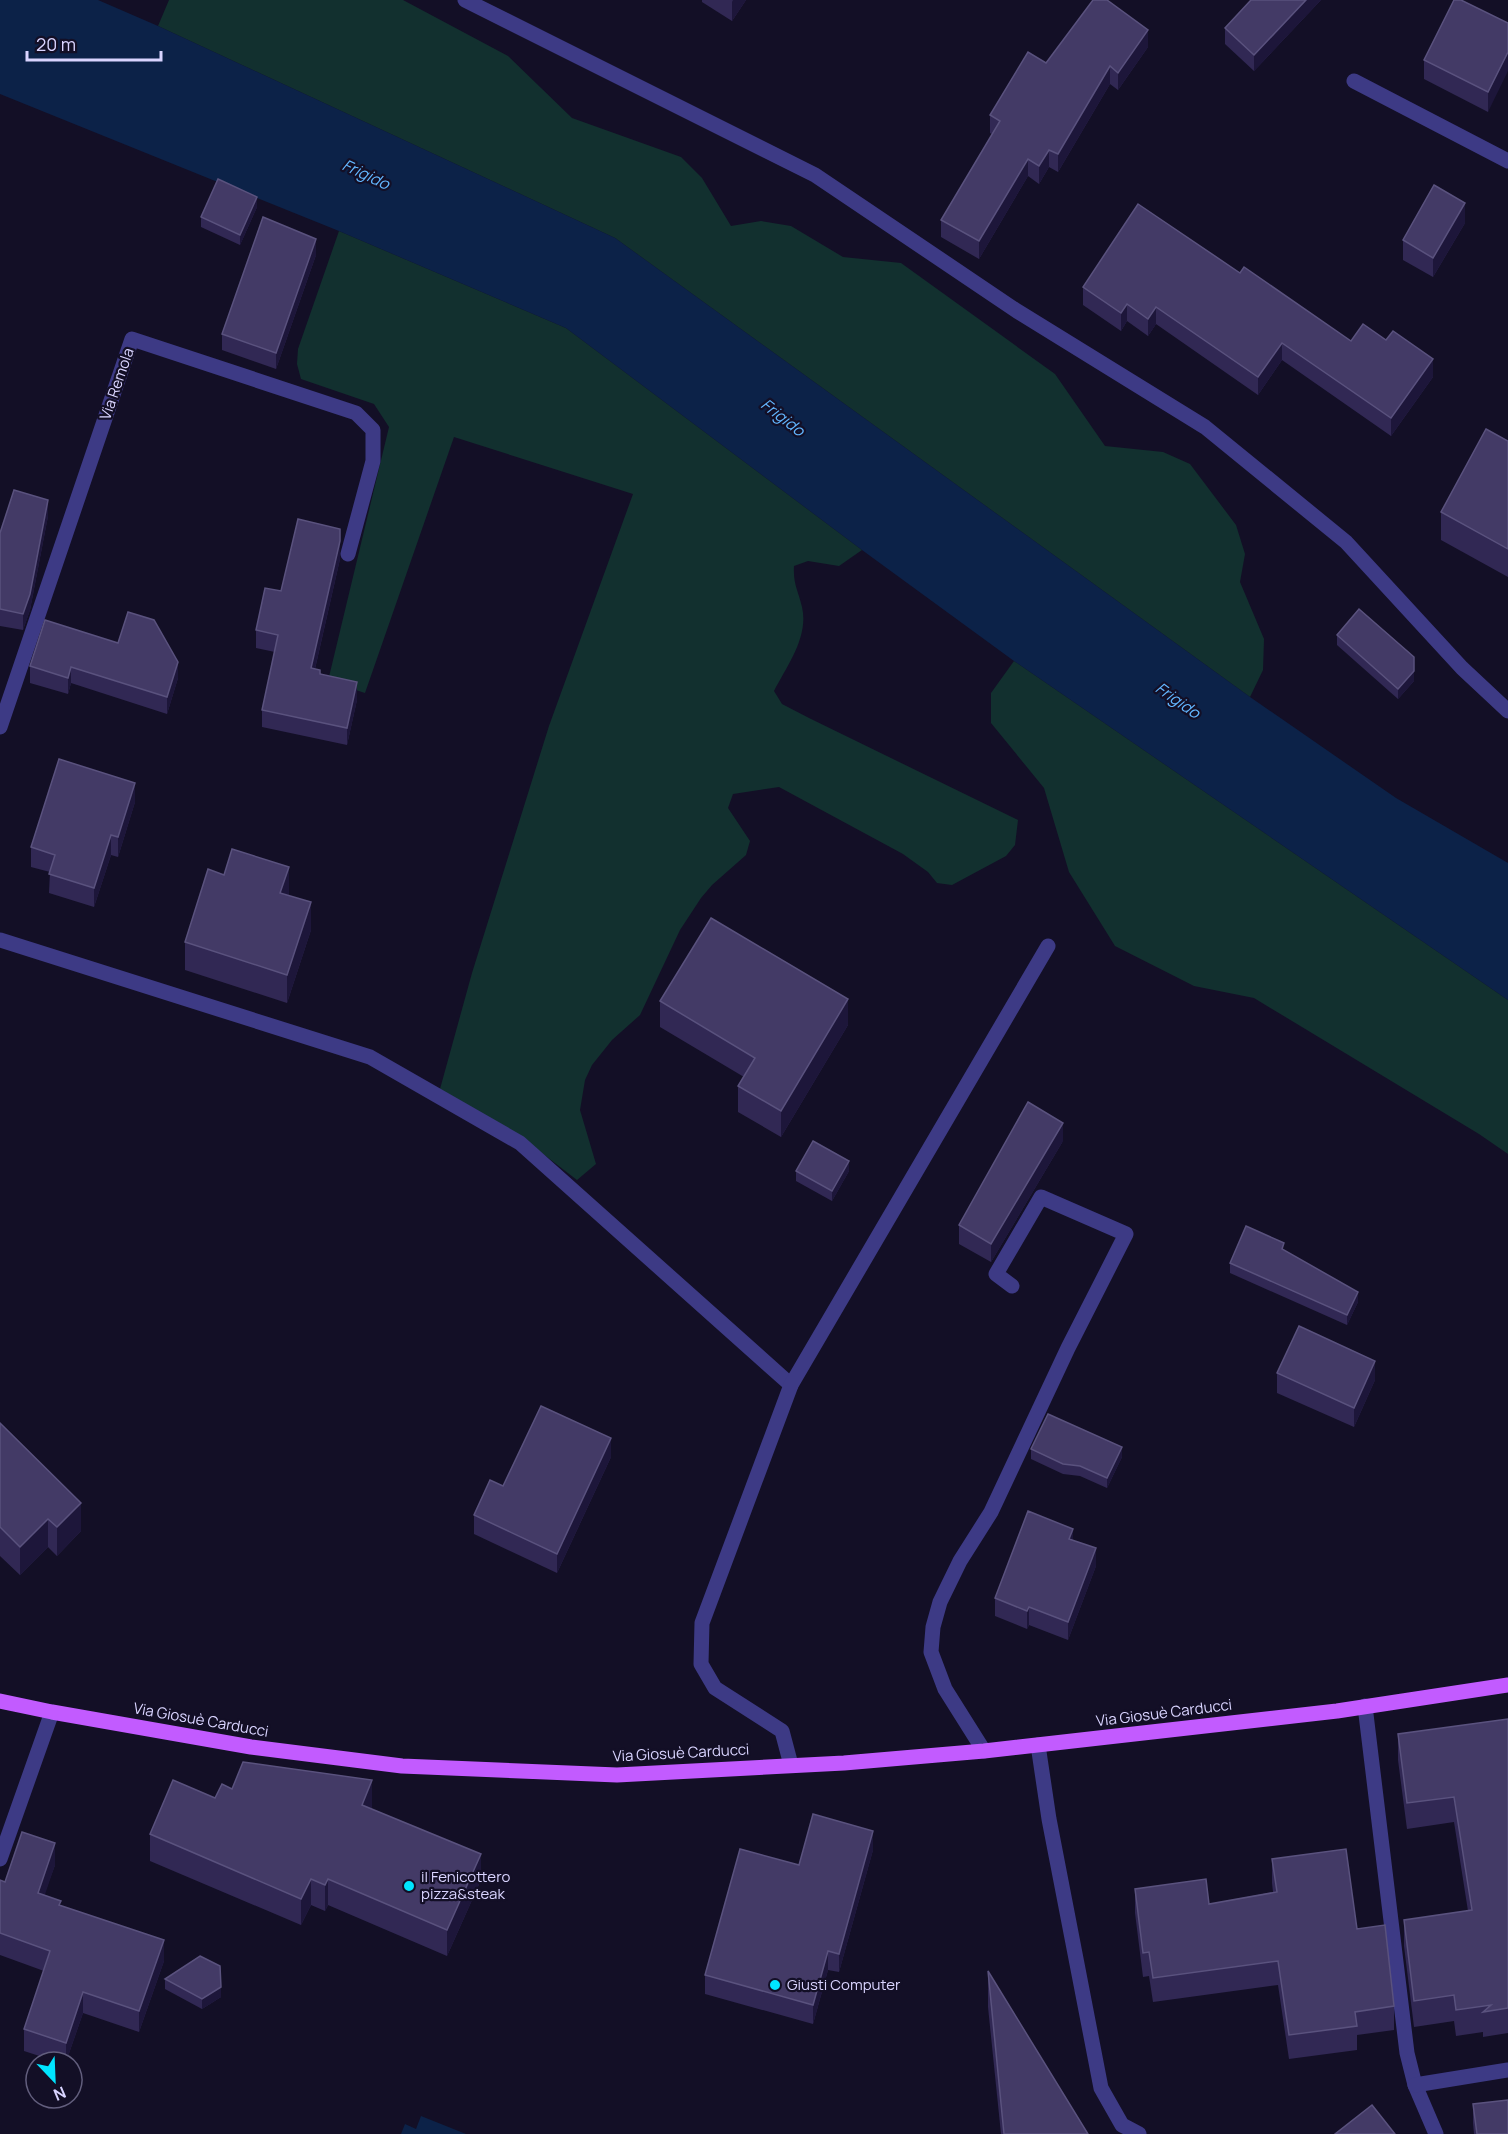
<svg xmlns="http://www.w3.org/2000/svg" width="1508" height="2134" font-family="Manrope,sans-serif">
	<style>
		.green { fill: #12302f }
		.water { fill: #0c2248 }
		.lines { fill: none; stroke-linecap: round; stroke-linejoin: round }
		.minor { stroke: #3d3a85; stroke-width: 15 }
		.major { stroke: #c25bff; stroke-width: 15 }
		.wall { fill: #312854 }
		.shaded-wall { fill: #1d163a }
		.building { fill: #433a66; stroke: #5a527e; stroke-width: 1.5 }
		.poi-dot { fill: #00e5ff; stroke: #130f26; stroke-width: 2 }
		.labels { text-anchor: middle; stroke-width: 4.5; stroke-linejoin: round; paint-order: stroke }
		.street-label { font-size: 15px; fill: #d9d4ff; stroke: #130f26 }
		.poi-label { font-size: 15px; fill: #d9d4ff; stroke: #130f26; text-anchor: start }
		.water-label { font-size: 16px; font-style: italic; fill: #62b6ff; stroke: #130f26 }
	</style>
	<rect width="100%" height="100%" fill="#130f26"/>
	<!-- green -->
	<g class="green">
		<path d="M169 0H403L508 56 572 118 681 157 702 178 731 226 761 221 791 226 843 257 901 263 1055 374 1105 446 1163 452 1190 464 1236 525 1245 554 1240 582 1264 639 1263 670 1250 697 615 238 158 26Z"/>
		<path d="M339 231 566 328 862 550 839 566 808 561 794 566C793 584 798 590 802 607 809 637 787 666 774 691L782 704 809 718 1018 820 1015 845 1006 856 952 885 937 883 928 872 903 854 779 787 733 794 728 808 750 841 746 855 712 885 701 898 680 930 640 1015 612 1040 592 1065 585 1080 580 1110 596 1164 577 1180 517 1134 440 1089 472 973 549 726 633 494 454 437 365 693 328 681 389 427 374 404 301 379 297 364 298 349Z"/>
		<path d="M1014 661 1508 1000V1154L1479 1134 1254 998 1194 986 1115 946 1069 872 1044 788 991 723V693Z"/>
	</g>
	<!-- water -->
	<g class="water">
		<path d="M0 0H98L158 26 615 238 1250 697 1396 798 1508 863V1000L1014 661 862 550 566 328 339 231 0 94Z"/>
		<path d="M421 2116 466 2134H401L405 2124 416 2129Z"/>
	</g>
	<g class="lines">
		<!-- minor -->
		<g class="minor">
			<path d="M465 0 815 175 1017 311 1205 427 1346 542 1462 668 1508 711"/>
			<path d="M1354 81 1508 161"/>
			<path d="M0 727 132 339 356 413 373 430V461L348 554"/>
			<path d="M0 940 370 1057 520 1143 791 1385"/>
			<path d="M1365 1706 1407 2053 1415 2085 1436 2134"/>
			<path d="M1038 1745 1049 1819 1101 2088 1122 2125 1139 2134"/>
			<path d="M984 1751 945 1689 931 1652 933 1627 940 1602 960 1561 991 1512 1068 1348 1126 1234 1041 1197 996 1274 1012 1286"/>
			<path d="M791 1765 782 1731 715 1688 701 1664 702 1623 791 1385 1048 946"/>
			<path d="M0 1859 52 1712"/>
			<path d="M1415 2085 1508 2070"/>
		</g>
		<!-- major -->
		<path class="major" d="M0 1701 52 1712 251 1747 402 1766 617 1775 844 1763 984 1751 1337 1711 1508 1685"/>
	</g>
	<!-- wall -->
	<g class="wall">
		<path d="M702 0H746L732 21 702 2Z"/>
		<path d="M1321 0 1254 71 1225 44V28Z"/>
		<path d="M1508 23 1488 112 1424 79V60Z"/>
		<path d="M1148 47 1118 90 1110 84 1058 172 1049 167 1039 184 1028 176 979 259 941 237V220L992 134 990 133V115L1046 63Z"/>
		<path d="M257 207 240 245 201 227V217Z"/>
		<path d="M1465 223 1433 277 1403 260V240Z"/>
		<path d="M316 255 276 369 222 350V334Z"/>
		<path d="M1240 273 1351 341 1433 377 1391 436 1282 360 1258 395 1156 324 1148 336 1127 321 1121 331 1083 305V287Z"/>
		<path d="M1508 441V577L1441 540V512Z"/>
		<path d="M48 516 30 610 23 630 0 626V533Z"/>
		<path d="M340 529V559L315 669 357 700 347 745 262 727V710L275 652 256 648V630L281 591Z"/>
		<path d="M45 620 178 678 167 714 71 683 68 694 30 683V666Z"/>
		<path d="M1337 635 1414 681 1398 699 1337 645Z"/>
		<path d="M135 802 118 857 111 855 94 907 49 893 50 872 31 867V847Z"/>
		<path d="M289 895 311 930 287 1003 185 970V942Z"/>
		<path d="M660 1001 848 1025 781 1137 738 1112V1086L744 1077 660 1027Z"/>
		<path d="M1063 1141 991 1262 959 1244V1225Z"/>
		<path d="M796 1171H849L832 1201 796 1181Z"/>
		<path d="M1284 1250 1358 1302 1347 1325 1230 1273V1263Z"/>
		<path d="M1277 1373 1375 1380 1354 1427 1277 1393Z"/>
		<path d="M0 1423 81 1531 57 1556 48 1547 20 1575 0 1556Z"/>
		<path d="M1031 1449 1122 1457 1107 1488 1080 1476 1063 1474 1031 1459Z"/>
		<path d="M611 1457 557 1573 474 1534V1515L503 1486Z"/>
		<path d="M1073 1540 1096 1566 1068 1640 1029 1625 1027 1629 995 1616V1598Z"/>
		<path d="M1508 1719V2033L1483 2037V2032L1456 2036 1454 2021 1414 2027 1404 1946V1920L1468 1911 1454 1822 1407 1829 1398 1760V1734Z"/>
		<path d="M232 1789 372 1806 371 1809 481 1880 447 1956 328 1905 325 1911 311 1905 301 1925 150 1861V1834Z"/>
		<path d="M873 1850 839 1972 828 1970 813 2024 705 1994V1975L799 1865Z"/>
		<path d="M1272 1859 1357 1929 1394 2006V2030L1357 2035V2050L1289 2059 1278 1985 1153 2002 1149 1976 1143 1977 1135 1913V1889L1209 1904 1273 1892 1272 1883Z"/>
		<path d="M55 1865 44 1895 61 1906 164 1961 139 2032 83 2013 66 2062H58L24 2051V2029L44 1971 0 1955V1880L5 1882Z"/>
		<path d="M988 1971 1088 2134H1001L988 2007Z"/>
		<path d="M165 1979 221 1997 202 2009 165 1989Z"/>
		<path d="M1473 2104 1508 2134H1474L1473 2123Z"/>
	</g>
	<!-- shaded-wall -->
	<g class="shaded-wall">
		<path d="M733 0H746L732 21V2Z"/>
		<path d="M1306 0H1321L1254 71V55Z"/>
		<path d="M1148 30V47L1118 90V73Z"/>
		<path d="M1508 52V71L1488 112V92Z"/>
		<path d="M1110 66V84L1058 172V154Z"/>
		<path d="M1049 150V167L1039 184V166Z"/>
		<path d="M1028 159V176L979 259V241Z"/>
		<path d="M257 197V207L240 245V235Z"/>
		<path d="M1465 203V223L1433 277V258Z"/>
		<path d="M316 239V255L276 369V353Z"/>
		<path d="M1127 304V321L1121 331V313Z"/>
		<path d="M1156 307V324L1148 336V319Z"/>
		<path d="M1282 343V360L1258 395V377Z"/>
		<path d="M1433 359V377L1391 436V418Z"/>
		<path d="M48 500V516L30 610 23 630V614Z"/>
		<path d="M340 541V559L311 686V668Z"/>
		<path d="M178 662V678L167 714V697Z"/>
		<path d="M71 667V683L68 694V678Z"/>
		<path d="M1414 671V681L1398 699V689Z"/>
		<path d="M357 682V700L347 745V728Z"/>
		<path d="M135 783V802L118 857V837Z"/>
		<path d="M111 835V855L94 907V888Z"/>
		<path d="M289 867V895L280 893Z"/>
		<path d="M311 902V930L287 1003V975Z"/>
		<path d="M848 999V1025L781 1137V1111Z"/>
		<path d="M1063 1123V1141L991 1262V1244Z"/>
		<path d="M849 1161V1171L832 1201V1191Z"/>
		<path d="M1358 1292V1302L1347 1325V1315Z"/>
		<path d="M1375 1361V1380L1354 1427V1408Z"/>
		<path d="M611 1438V1457L557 1573V1554Z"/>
		<path d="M1122 1447V1457L1107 1488V1478Z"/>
		<path d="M81 1503V1531L57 1556V1527Z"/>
		<path d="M48 1519V1547L20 1575V1547Z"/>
		<path d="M1073 1529V1546L1069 1539Z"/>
		<path d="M1096 1548V1566L1068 1640V1622Z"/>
		<path d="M1029 1607V1625L1027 1629V1611Z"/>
		<path d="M372 1780V1806L362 1831V1805Z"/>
		<path d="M873 1831V1850L839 1972V1954Z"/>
		<path d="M55 1843V1865L38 1915V1893Z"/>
		<path d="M481 1854V1880L447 1956V1930Z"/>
		<path d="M311 1879V1905L301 1925V1899Z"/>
		<path d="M328 1879V1905L325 1911V1885Z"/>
		<path d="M164 1940V1961L139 2032V2011Z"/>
		<path d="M828 1951V1970L813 2024V2005Z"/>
		<path d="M221 1987V1997L202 2009V1999Z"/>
		<path d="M83 1992V2013L66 2062V2043Z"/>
	</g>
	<!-- building -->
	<g class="building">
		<path d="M1093 0H1107L1148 30 1118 73 1110 66 1058 154 1049 150 1039 166 1028 159 979 241 941 220 1000 121 990 115 1028 52 1046 63Z"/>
		<path d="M1251 0H1306L1254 55 1225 28Z"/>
		<path d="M1454 0H1461L1508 23V52L1488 92 1424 60Z"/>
		<path d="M218 179 257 197 240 235 201 217Z"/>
		<path d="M1434 185 1465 203 1433 258 1403 240Z"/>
		<path d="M1138 204 1240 273 1244 267 1351 341 1363 324 1386 340 1393 331 1433 359 1391 418 1282 343 1258 377 1156 307 1148 319 1127 304 1121 313 1083 287Z"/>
		<path d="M263 217 316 239 276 353 222 334Z"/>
		<path d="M1486 429 1508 441V549L1441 512Z"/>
		<path d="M14 490 48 500 30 594 23 614 0 609V533Z"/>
		<path d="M298 519 340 529V541L311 668 320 670V674L357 682 347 728 262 710 278 635 256 630 265 588 281 591Z"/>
		<path d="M1359 609 1414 657V671L1398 689 1337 635Z"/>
		<path d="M128 612 154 620 178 662 167 697 71 667 68 678 30 666 45 620 118 643Z"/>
		<path d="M59 759 135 783 118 837 111 835 94 888 49 874 55 855 31 847Z"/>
		<path d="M232 849 289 867 280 893 311 902 287 975 185 942 208 869 224 875Z"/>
		<path d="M711 918 848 999 781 1111 738 1086 755 1058 660 1001Z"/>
		<path d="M1028 1102 1063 1123 991 1244 959 1225Z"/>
		<path d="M813 1141 849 1161 832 1191 796 1171Z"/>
		<path d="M1246 1226 1284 1243 1282 1249 1358 1292 1347 1315 1230 1263Z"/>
		<path d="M1299 1326 1375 1361 1354 1408 1277 1373Z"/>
		<path d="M541 1406 611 1438 557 1554 474 1515 490 1480 503 1486Z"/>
		<path d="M1048 1414 1122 1447 1107 1478 1080 1466 1063 1464 1031 1449Z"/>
		<path d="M0 1423 81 1503 57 1527 48 1519 20 1547 0 1527Z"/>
		<path d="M1028 1511 1073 1529 1069 1539 1096 1548 1068 1622 1029 1607 1027 1611 995 1598Z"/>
		<path d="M1508 1719V2008L1483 2012 1491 2005 1456 2010 1454 1995 1414 2001 1404 1920 1472 1910 1454 1797 1407 1803 1398 1734Z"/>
		<path d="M243 1762 372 1780 362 1805 481 1854 447 1930 328 1879 325 1885 311 1879 301 1899 150 1834 173 1780 215 1798 222 1784 232 1789Z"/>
		<path d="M813 1814 873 1831 839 1954 828 1951 813 2005 705 1975 740 1849 799 1865Z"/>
		<path d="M22 1832 55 1843 38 1893 61 1901 59 1905 164 1940 139 2011 83 1992 66 2043 24 2029 50 1951 0 1933V1880L5 1882Z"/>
		<path d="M1346 1849 1357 1929 1385 1925 1394 2006 1355 2012 1357 2026 1289 2035 1278 1961 1153 1978 1149 1952 1143 1953 1135 1889 1206 1879 1209 1904 1277 1892 1272 1859Z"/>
		<path d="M200 1956 220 1966 221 1987 202 1999 165 1979Z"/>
		<path d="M988 1971 1088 2134H1004Z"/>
		<path d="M1508 2100V2134H1477L1473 2104Z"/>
		<path d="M1372 2105 1395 2134H1335Z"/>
	</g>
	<!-- markers -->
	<g class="poi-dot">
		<circle cx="409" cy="1886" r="6"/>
		<circle cx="775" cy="1985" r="6"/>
	</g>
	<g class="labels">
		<!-- street labels -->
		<g class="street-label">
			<text transform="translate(117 384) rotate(-71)" y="5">Via Remola</text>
			<text transform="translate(1164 1713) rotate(-7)" y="5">Via Giosuè Carducci</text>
			<text transform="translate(201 1720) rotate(10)" y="5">Via Giosuè Carducci</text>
			<text transform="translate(681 1753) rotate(-3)" y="5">Via Giosuè Carducci</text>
		</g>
		<!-- poi labels -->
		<g class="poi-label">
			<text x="421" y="1882">il Fenicottero<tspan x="421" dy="17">pizza&amp;steak</tspan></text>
			<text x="787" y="1990">Giusti Computer</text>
		</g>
		<!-- water labels -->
		<g class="water-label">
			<text transform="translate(366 174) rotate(25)" y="6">Frigido</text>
			<text transform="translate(783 417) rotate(38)" y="6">Frigido</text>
			<text transform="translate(1178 700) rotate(35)" y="6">Frigido</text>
		</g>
	</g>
	<!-- north arrow -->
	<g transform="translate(54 2080) rotate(157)"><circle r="28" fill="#130f26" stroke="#625e7d" stroke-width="1.5"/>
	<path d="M0-4.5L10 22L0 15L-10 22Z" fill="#00e5ff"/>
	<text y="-9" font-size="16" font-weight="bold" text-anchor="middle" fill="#d9d4ff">N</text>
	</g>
	<!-- scale -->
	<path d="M27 51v9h134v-9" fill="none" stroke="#d9d4ff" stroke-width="3"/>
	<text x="36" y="51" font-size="18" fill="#d9d4ff" stroke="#130f26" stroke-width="4.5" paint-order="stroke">20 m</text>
</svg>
